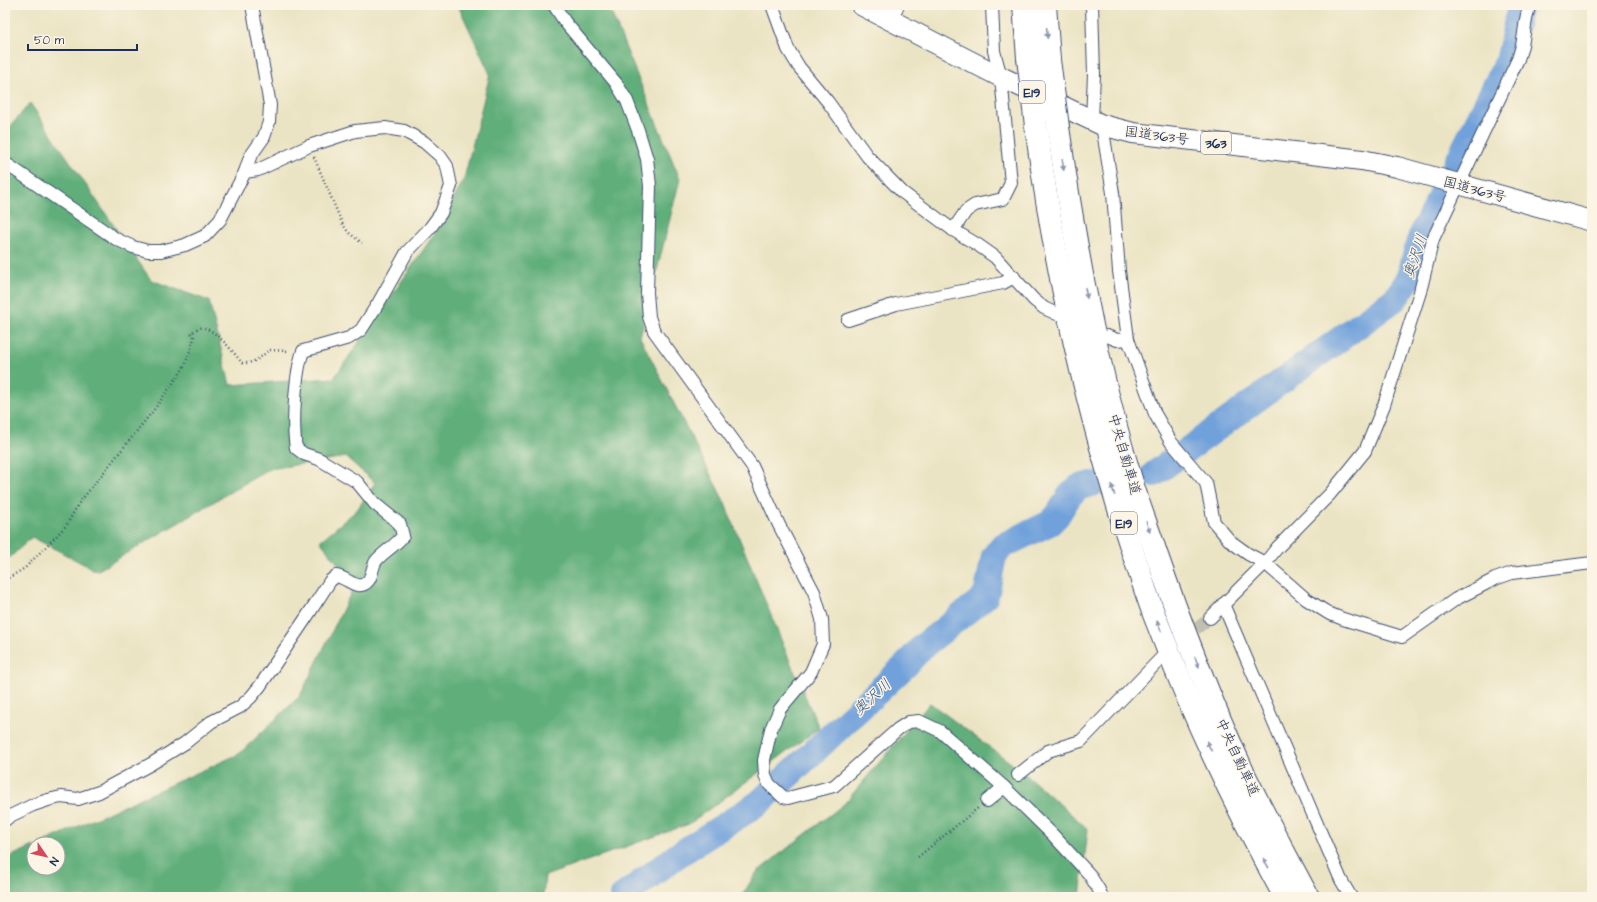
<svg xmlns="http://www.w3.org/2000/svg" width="1597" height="902" font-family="'Architects Daughter','Klee One',sans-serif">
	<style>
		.forest { fill: #61af7a; stroke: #3e6f6c }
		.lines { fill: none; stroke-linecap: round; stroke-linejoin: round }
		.river { stroke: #71a1db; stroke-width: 26 }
		.minor-tunnel { stroke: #c1c0b0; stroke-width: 12; stroke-dasharray: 12 6; stroke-linecap: butt }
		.minor-casing { stroke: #3a4a6d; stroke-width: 14 }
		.trunk-casing { stroke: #3a4a6d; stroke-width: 22 }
		.motorway-casing { stroke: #3a4a6d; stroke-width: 24 }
		.path { stroke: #3a4a6d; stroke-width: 2.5; stroke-dasharray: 1 3; stroke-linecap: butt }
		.minor { stroke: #fff; stroke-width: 12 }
		.trunk { stroke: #fff; stroke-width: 20 }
		.motorway { stroke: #fff; stroke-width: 22 }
		.motorway-bridge-casing { stroke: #3a4a6d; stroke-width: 24; stroke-linecap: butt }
		.motorway-bridge { stroke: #fff; stroke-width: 22 }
		.oneway { fill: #8d97ae }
		.labels { text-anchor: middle; stroke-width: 3; stroke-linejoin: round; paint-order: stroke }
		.shield { fill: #fcf5e5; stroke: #5e6a86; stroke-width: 1 }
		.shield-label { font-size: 13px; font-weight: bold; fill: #1b2f5e }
		.street-label { font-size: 14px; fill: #1b2f5e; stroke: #fcf5e5 }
		.water-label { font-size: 15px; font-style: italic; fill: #39578a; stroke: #fcf5e5 }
	</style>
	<rect width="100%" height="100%" fill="#fcf5e5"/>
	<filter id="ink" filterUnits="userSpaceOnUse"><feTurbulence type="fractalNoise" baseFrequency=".025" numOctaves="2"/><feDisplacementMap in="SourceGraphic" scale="8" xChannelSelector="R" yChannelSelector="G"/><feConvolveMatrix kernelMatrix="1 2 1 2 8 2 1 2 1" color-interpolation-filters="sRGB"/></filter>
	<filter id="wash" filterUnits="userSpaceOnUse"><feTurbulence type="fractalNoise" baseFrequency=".012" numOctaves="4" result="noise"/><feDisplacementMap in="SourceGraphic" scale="16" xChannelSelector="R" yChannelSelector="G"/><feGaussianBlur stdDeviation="0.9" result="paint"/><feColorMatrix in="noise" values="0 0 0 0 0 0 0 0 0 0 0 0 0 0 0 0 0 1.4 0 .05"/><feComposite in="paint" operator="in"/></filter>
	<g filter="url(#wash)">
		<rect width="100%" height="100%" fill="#ebe4c4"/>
		<!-- forest -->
		<g class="forest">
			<path d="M458 5H608L680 179 640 337 723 499 789 659 819 728 689 824 545 876 543 897H5V859L34 846V868H58V844H39L239 754 300 696 355 585 320 541 357 510 375 483 346 457 269 469 97 571 32 537 5 562V133L30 103 151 280 209 301 230 385 334 378 440 226 464 179 490 74Z"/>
			<path d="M930 703 1023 772 1088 829 1080 897H991L982 893 981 897H741L757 872 844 804Z"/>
		</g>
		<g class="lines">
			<!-- river -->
			<g class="river">
				<path d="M1154 474 1395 299 1408 280 1421 235 1509 58 1520 5"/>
				<path d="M623 896 678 855 759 803 906 665 922 647 986 596 994 556 1002 546 1050 523 1057 516 1070 495 1079 487 1092 484"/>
			</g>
		</g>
	</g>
	<g filter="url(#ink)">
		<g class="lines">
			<!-- minor-tunnel -->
			<path class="minor-tunnel" d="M1182 640 1210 618"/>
			<!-- minor casing -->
			<g class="minor-casing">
				<g id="minor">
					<path d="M554 5 565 22 616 83 627 101 638 130 647 159 650 186 647 293 649 317 654 331 752 466 779 525 814 592 822 619 823 644 811 672 780 709 771 729 764 760 765 775 769 784 783 797 788 798 834 786 898 729 909 722 919 721 940 731 1004 787 1052 834 1089 874 1099 890 1102 897"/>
					<path d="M772 5 788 49 799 67 828 102 867 156 902 192 953 230 978 245 995 257 1034 300 1044 308 1057 314"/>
					<path d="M1092 5 1094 74 1092 120"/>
					<path d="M891 21 898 5"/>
					<path d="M1102 125 1113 193 1119 271 1128 339 1155 414 1171 442 1206 483 1214 522 1230 541 1248 554 1265 563 1306 599 1328 613 1343 619 1402 637 1456 599 1495 579 1512 573 1592 563"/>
					<path d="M5 163 116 239 133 247 148 251H161L185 245 205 236 220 220 245 172 250 157 264 137 269 122 270 105 252 5"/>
					<path d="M953 230 966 211 975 205 1003 199 1011 183 1001 77 994 51 992 5"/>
					<path d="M848 320 896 304 1003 283 1014 277"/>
					<path d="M1107 336 1117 340 1128 339"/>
					<path d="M1223 604 1341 880 1351 897"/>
					<path d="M1210 618 1265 563 1277 548 1330 494 1365 451 1384 405 1420 292 1433 239 1518 59C1520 53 1522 47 1523 40 1525 28 1525 17 1530 5"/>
					<path d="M1018 775 1048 751 1081 741 1167 652"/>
					<path d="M987 801 1004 787"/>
					<path d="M5 820 10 816 33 805 48 800 61 797 78 799 99 792 151 764 185 743 211 722 240 707 251 697 260 686 306 618 330 581 336 576C345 577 354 587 362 585 373 582 371 568 376 561 382 553 395 546 403 536L400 524 375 504 357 482 319 459 304 454 296 448C292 424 295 374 303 351L349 338 361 330 379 302 407 252 430 228 441 213 451 186 447 166 440 156 424 142 404 131 385 128 355 131 309 146 258 170 245 172"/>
				</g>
			</g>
			<!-- trunk casing -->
			<g class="trunk-casing">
				<path id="trunk" d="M861 5 1001 77 1102 125 1133 133 1362 160 1397 167 1592 221"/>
			</g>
			<!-- motorway casing -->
			<g class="motorway-casing">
				<g id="motorway">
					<path d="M1024 5 1028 58"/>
					<path d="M1045 5 1049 60"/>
					<path d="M1036 126C1055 270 1087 414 1133 553 1141 576 1148 600 1157 622 1193 717 1236 808 1285 897"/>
					<path d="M1058 127C1075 245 1096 365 1131 479 1138 504 1148 528 1156 553 1182 628 1211 702 1244 774 1264 815 1286 856 1308 897"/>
				</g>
			</g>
			<!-- path -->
			<g class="path">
				<path d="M314 157 342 223 348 232 362 243"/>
				<path d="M5 580 25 568 66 526 79 503 153 411 183 369 193 343 194 336 191 333C193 332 196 329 199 328 213 325 234 353 242 363 254 364 261 357 269 350L289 351"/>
				<path d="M918 857 978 808"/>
			</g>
			<!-- minor -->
			<use href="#minor" class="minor"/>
			<!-- trunk -->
			<use href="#trunk" class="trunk"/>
			<!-- motorway -->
			<use href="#motorway" class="motorway"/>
			<!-- motorway-bridge casing -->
			<g class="motorway-bridge-casing">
				<g id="motorway-bridge">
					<path d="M1028 58 1036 126"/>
					<path d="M1049 60 1058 127"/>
				</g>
			</g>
			<!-- motorway-bridge -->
			<use href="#motorway-bridge" class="motorway-bridge"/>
		</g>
		<!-- one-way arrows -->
		<defs><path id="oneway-solid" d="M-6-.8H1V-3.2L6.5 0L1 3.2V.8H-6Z"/></defs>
		<g class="oneway">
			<use href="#oneway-solid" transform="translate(1047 33) rotate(86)"/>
			<use href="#oneway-solid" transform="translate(1063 165) rotate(82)"/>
			<use href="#oneway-solid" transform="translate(1086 293) rotate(79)"/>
			<use href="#oneway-solid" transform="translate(1113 490) rotate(-107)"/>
			<use href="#oneway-solid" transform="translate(1148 527) rotate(71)"/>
			<use href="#oneway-solid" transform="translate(1159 626) rotate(-112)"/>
			<use href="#oneway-solid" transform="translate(1197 662) rotate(68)"/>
			<use href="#oneway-solid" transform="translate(1209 746) rotate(-115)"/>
			<use href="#oneway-solid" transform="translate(1266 863) rotate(-119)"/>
		</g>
	</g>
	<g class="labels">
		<!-- shield labels -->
		<g class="shield">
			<rect x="1019" y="81" width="26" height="22" rx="3"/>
			<rect x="1201" y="132" width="30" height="22" rx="3"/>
			<rect x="1111" y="512" width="26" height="22" rx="3"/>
		</g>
		<g class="shield-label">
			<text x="1032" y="97">E19</text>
			<text x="1216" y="148">363</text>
			<text x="1124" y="528">E19</text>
		</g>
		<!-- street labels -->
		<g class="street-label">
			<text transform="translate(1157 135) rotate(8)" y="5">国道363号</text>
			<text transform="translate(1475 189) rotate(15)" y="5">国道363号</text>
			<text transform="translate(1125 454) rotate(74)" y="5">中央自動車道</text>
			<text transform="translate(1238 757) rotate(65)" y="5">中央自動車道</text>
		</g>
		<!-- water labels -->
		<g class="water-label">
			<text transform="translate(1415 256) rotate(-71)" y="5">奥沢川</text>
			<text transform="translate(872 697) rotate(-43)" y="5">奥沢川</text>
		</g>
	</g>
	<!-- margin -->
	<rect width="1597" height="902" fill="none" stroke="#fcf5e5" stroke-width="20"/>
	<!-- north arrow -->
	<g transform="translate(46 856) rotate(124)"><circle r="19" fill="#fcf5e5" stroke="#a2a6af"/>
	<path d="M0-3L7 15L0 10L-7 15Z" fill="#d1495b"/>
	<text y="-6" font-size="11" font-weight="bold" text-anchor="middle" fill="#1b2f5e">N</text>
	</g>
	<!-- scale -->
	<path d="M28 44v6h109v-6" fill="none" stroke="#1b2f5e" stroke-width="2"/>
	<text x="34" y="44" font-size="12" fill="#1b2f5e" stroke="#fcf5e5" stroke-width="3" paint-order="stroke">50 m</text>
</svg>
